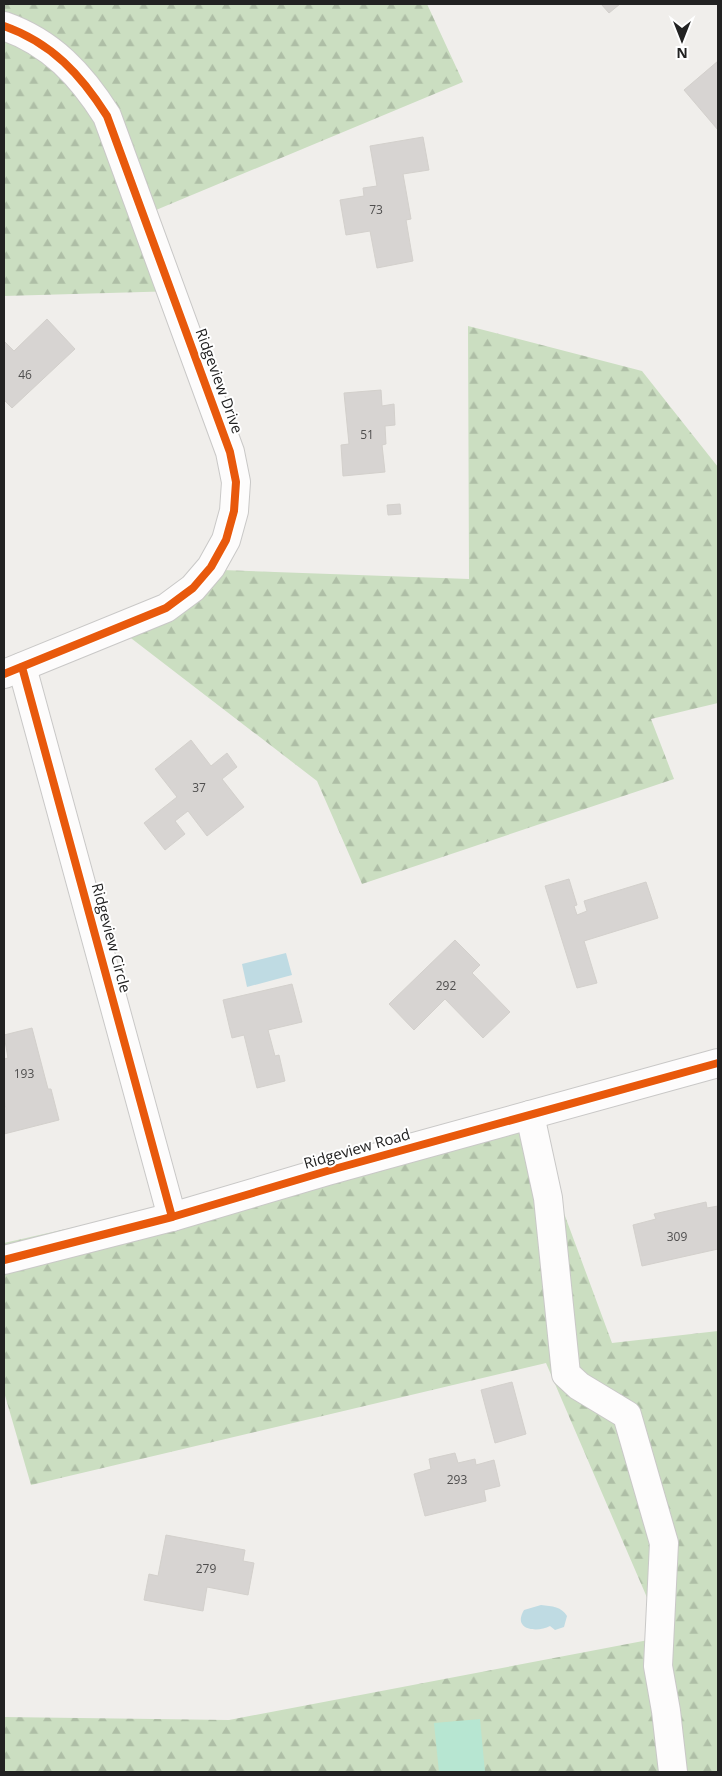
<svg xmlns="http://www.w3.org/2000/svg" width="722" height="1776" font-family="'Open Sans',sans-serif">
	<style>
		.forest { fill: url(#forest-firs) }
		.pitch { fill: #b7e6d2 }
		.water { fill: #bfdbe3 }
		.building { fill: #d7d4d2; stroke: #d3d0cc }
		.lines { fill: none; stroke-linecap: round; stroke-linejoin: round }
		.minor-casing { stroke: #c9c8c7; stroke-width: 30 }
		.minor { stroke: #fdfcfc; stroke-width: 28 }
		.cycleway-casing { stroke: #fff; stroke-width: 11 }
		.cycleway { stroke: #e8590c; stroke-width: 8 }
		.labels { text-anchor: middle; stroke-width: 4; stroke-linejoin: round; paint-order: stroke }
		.number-label { font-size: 12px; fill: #4f4e4e }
		.street-label { font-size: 15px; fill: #222; stroke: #fff }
	</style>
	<defs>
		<pattern id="forest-firs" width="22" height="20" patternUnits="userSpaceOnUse" patternTransform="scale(1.25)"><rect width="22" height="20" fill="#cbdec1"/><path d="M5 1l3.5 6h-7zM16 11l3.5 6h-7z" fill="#aebea6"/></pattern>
	</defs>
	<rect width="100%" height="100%" fill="#f0eeeb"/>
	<!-- forest -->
	<g class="forest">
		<path d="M4 4H427L463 82 156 210 178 291 4 296Z"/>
		<path d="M468 326 642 371 718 467V703L651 719 674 779 362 884 317 781 123 632 195 569 469 579Z"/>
		<path d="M531 1124 612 1343 718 1331V1772H4V1717L229 1720 664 1637 546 1363 31 1485 4 1392V1243Z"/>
	</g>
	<!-- pitch -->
	<path class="pitch" d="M480 1719 485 1772H439L434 1723Z"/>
	<!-- water -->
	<g class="water">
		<path d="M286 953 292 975 247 987 242 964Z"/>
		<path d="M541 1605C552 1606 562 1607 567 1616L564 1627 555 1630 550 1626C537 1633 512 1630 524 1610Z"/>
	</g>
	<!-- building -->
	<g class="building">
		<path d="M601 4H620L609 13Z"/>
		<path d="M718 61V130L684 90Z"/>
		<path d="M423 137 429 170 403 174 411 219 406 220 413 261 377 268 370 231 346 235 340 200 364 196 363 188 377 186 370 146Z"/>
		<path d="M47 319 75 349 12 408 4 400V341L14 351Z"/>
		<path d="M381 390 382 406 394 404 395 425 385 426 386 444 382 445 385 472 343 476 341 445 349 444 344 393Z"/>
		<path d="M400 504 401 514 388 515 387 505Z"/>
		<path d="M191 740 211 766 227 753 237 767 222 779 244 807 207 836 188 811 175 821 185 834 165 850 144 823 177 797 155 769Z"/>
		<path d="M569 879 577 905 574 906 577 915 587 911 584 901 646 882 658 918 584 941 597 983 577 988 545 886Z"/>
		<path d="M455 940 480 965 472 973 510 1012 483 1038 445 999 414 1030 389 1004Z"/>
		<path d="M292 984 302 1022 268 1030 275 1056 279 1055 285 1081 257 1088 244 1035 232 1038 223 1000Z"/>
		<path d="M32 1028 48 1089H51L59 1120 4 1134V1109H6L4 1100V1059L8 1058 4 1035Z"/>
		<path d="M706 1202 707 1208 718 1206V1249L642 1266 633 1225 656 1219 654 1214Z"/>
		<path d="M512 1382 526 1434 495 1443 481 1390Z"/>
		<path d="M455 1453 458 1463 475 1459 476 1465 494 1460 500 1486 484 1490 486 1501 425 1516 414 1474 431 1469 429 1459Z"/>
		<path d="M166 1535 245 1550 243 1561 254 1563 248 1595 207 1587 203 1611 144 1600 149 1574 158 1576Z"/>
	</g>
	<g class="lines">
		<!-- minor casing -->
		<g class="minor-casing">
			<g id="minor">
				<path d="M4 26C52 43 81 75 107 116L230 452 236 482 234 511 226 540 211 567 193 588 166 608 4 674"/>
				<path d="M22 667 172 1217"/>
				<path d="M530 1115 548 1198 566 1374 579 1386 627 1415 664 1543 658 1666 666 1711 673 1772"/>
				<path d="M4 1260 172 1217 327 1171 718 1063"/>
			</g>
		</g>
		<!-- minor -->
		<use href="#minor" class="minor"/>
		<!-- cycleway casing -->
		<g class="cycleway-casing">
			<g id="cycleway">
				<path d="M4 26C52 43 81 75 107 116L230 452 236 482 234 511 226 540 211 567 193 588 166 608 4 674"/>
				<path d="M22 667 172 1217"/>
				<path d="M4 1260 172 1217 327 1171 718 1063"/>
			</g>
		</g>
		<!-- cycleway -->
		<use href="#cycleway" class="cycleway"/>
	</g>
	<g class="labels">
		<!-- number labels -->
		<g class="number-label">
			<text x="376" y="214">73</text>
			<text x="25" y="379">46</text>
			<text x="367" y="439">51</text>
			<text x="199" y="792">37</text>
			<text x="446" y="990">292</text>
			<text x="24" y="1078">193</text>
			<text x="677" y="1241">309</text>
			<text x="457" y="1484">293</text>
			<text x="206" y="1573">279</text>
		</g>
		<!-- street labels -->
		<g class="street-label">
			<text transform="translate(219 381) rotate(70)" y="5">Ridgeview Drive</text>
			<text transform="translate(111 938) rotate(75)" y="5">Ridgeview Circle</text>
			<text transform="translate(357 1149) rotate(-16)" y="5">Ridgeview Road</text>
		</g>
	</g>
	<!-- border -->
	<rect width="722" height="1776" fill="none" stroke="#222222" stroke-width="10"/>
	<!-- north arrow -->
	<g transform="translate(682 40) rotate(180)" stroke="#ffffff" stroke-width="4" paint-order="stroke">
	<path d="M0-4L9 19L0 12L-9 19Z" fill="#222222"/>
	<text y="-8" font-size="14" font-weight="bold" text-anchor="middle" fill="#222222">N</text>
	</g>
</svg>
